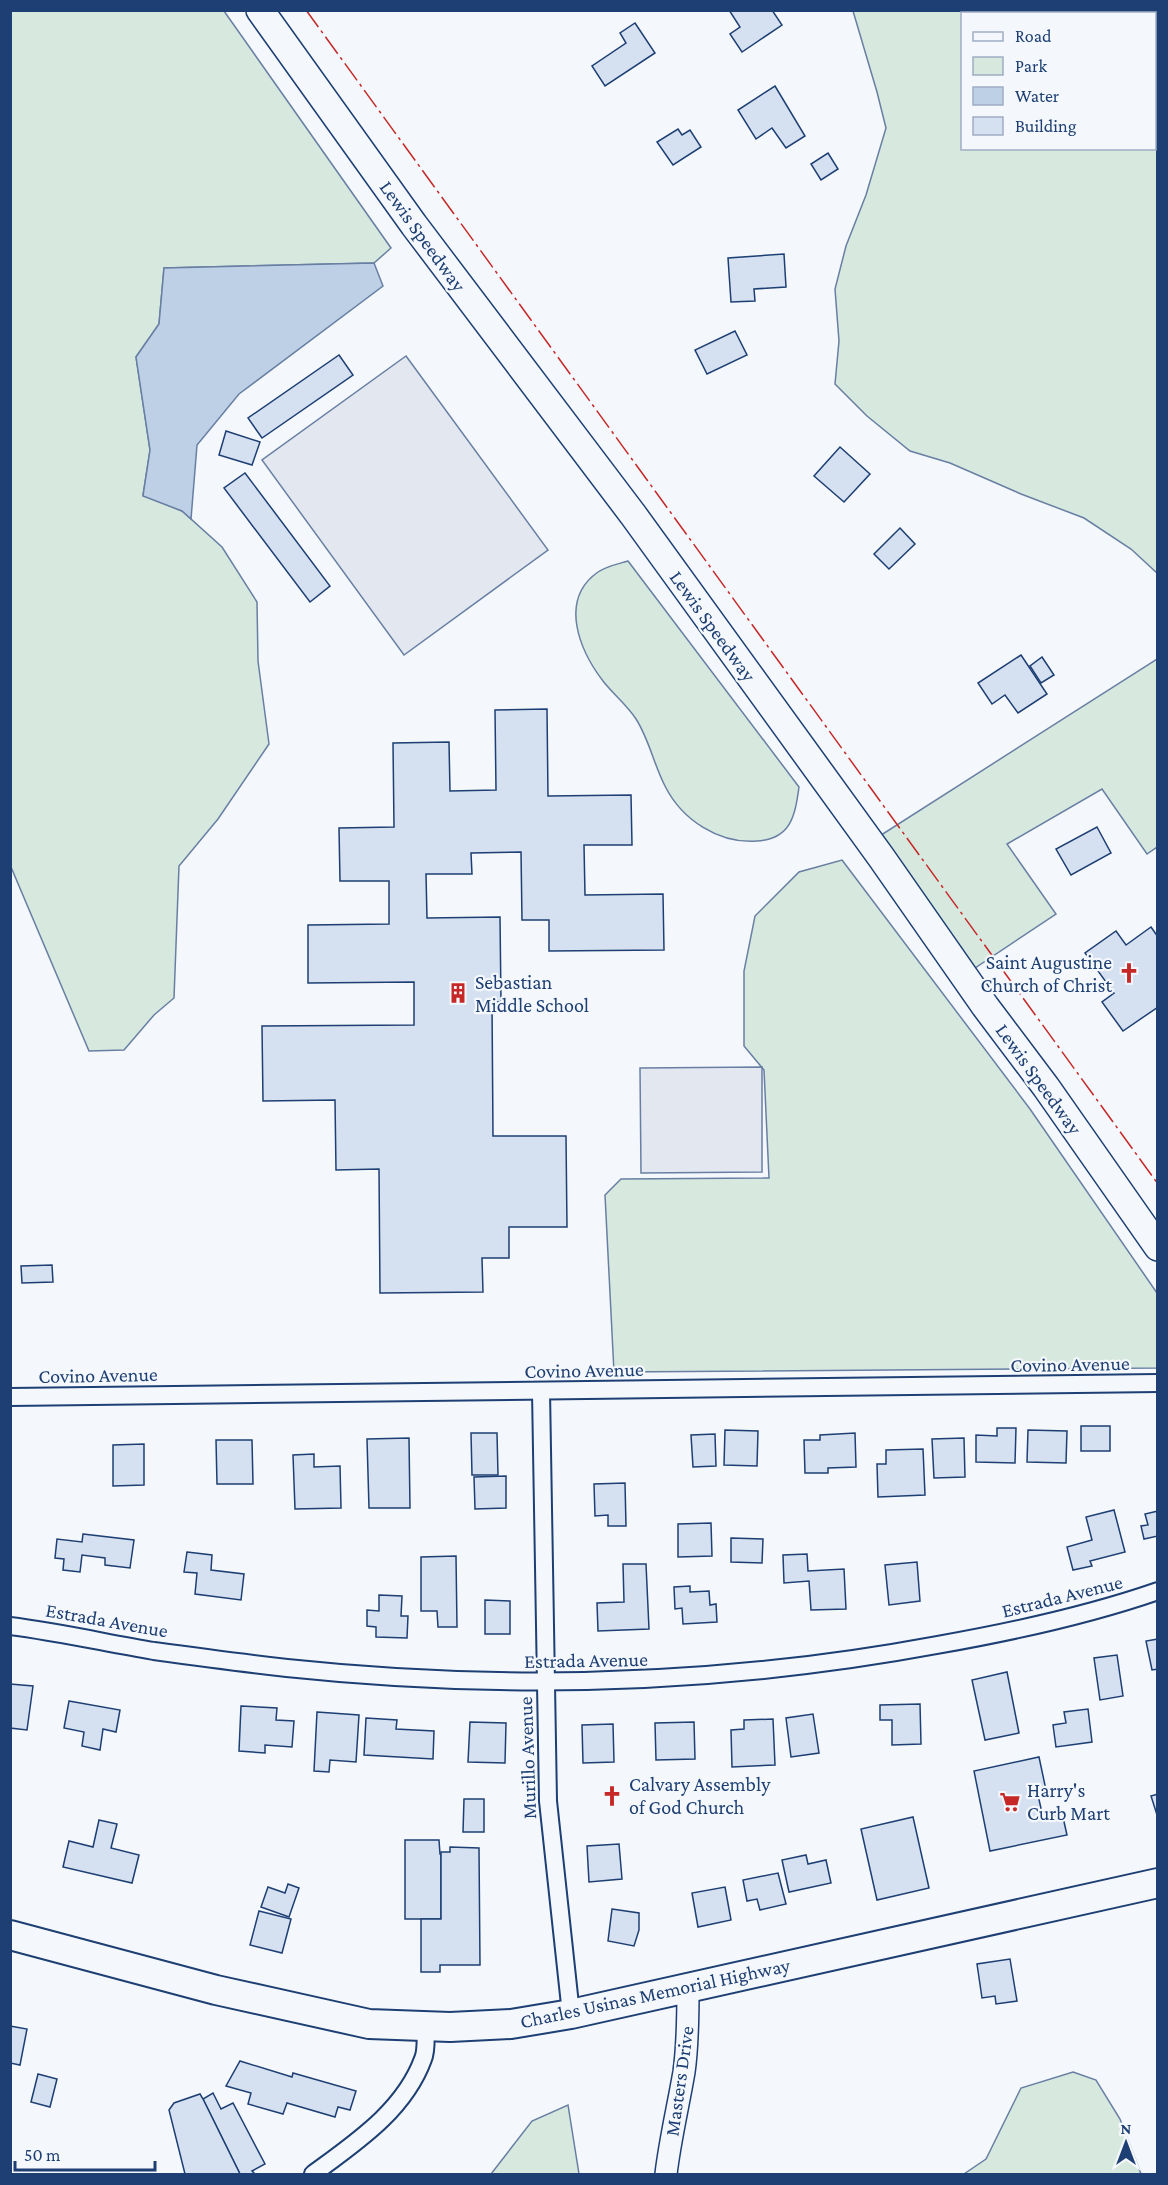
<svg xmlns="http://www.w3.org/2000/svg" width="1168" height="2185" font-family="'Crimson Pro',serif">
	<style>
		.green { fill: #d7e8df; stroke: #687fa3; stroke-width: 1.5; fill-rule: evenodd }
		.parking { fill: #e3e8f0; stroke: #687fa3; stroke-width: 1.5 }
		.water { fill: #bed0e5; stroke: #687fa3; stroke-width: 1.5 }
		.building { fill: #d5e0f0; stroke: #1d3f73; stroke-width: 1.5 }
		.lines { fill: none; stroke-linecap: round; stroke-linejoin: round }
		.minor-casing { stroke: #1d3f73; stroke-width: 20 }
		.tertiary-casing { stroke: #1d3f73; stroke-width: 24 }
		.primary-casing { stroke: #1d3f73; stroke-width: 30 }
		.trunk-casing { stroke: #1d3f73; stroke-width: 32 }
		.minor { stroke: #f4f7fb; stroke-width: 16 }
		.tertiary { stroke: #f4f7fb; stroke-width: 21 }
		.primary { stroke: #f4f7fb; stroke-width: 27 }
		.trunk { stroke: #f4f7fb; stroke-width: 28 }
		.power { stroke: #c62828; stroke-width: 1.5; stroke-dasharray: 21 4.5 3 4.5; stroke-linecap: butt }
		.labels { text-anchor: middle; stroke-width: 4.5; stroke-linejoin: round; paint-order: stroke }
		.street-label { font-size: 20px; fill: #1d3f73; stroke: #f4f7fb }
		.poi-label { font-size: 20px; fill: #1d3f73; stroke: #f4f7fb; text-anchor: start }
	</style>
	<rect width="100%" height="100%" fill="#f4f7fb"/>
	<!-- green -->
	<g class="green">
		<path d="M10 11H224L391 248 374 263 164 268 159 324 136 357 150 450 143 495 182 511 222 547 257 602 258 661 269 744 218 819 179 866 174 998 154 1015 124 1050 89 1051 11 867Z"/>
		<path d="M853 11H1157V573L1131 549 1084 518 1021 494 950 463 910 451 867 416 835 384 839 341 835 289 846 246 866 195 886 128 877 92ZM962 14H1154V148H962Z"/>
		<path d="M628 561 799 787C795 816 791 839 757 841 719 844 682 820 665 786 654 765 649 739 636 719 627 705 613 694 603 681 580 651 558 600 598 572 607 566 618 564 628 561Z"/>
		<path d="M1157 659V847L1147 854 1102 789 1007 844 1056 914 972 970 878 837Z"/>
		<path d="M842 860 1030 1109 1157 1293V1368L614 1372 605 1195 621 1179 769 1178 764 1070 744 1046V971L755 916 799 872Z"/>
		<path d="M1073 2072 1096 2080 1120 2119 1141 2174H964L986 2159 1021 2088Z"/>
		<path d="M568 2105 579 2174H491L532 2121Z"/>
	</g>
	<!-- parking -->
	<g class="parking">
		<path d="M406 356 548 550 404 655 262 460Z"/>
		<path d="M762 1067V1172L641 1173 640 1068Z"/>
	</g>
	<!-- water -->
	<path class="water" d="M374 263 383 286 239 394 197 445 191 519 182 511 143 496 150 450 136 357 159 324 164 268Z"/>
	<!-- building -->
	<g class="building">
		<path d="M729 10H772L782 25 742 52 730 34 740 27Z"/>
		<path d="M635 23 655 53 605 86 592 66 626 43 620 33Z"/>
		<path d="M775 86 805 136 786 148 772 128 756 139 738 110Z"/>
		<path d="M678 129 682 135 690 130 701 147 673 165 657 142Z"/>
		<path d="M828 153 838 169 821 180 811 164Z"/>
		<path d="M784 254 786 287 754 289 755 301 731 302 728 258Z"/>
		<path d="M735 331 747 355 707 374 695 350Z"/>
		<path d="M339 355 353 375 262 438 248 418Z"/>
		<path d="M226 431 260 442 252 465 219 455Z"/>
		<path d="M840 447 870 474 844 502 814 476Z"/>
		<path d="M245 473 330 586 310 602 224 488Z"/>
		<path d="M900 528 915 544 889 569 874 554Z"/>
		<path d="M1021 655 1047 694 1018 713 1005 695 992 704 978 683Z"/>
		<path d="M1042 657 1054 675 1041 683 1030 666Z"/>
		<path d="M547 709 548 796 631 795 632 845H584L585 895 663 894 664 950 549 951V920H522L521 852 471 853 472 874H426L427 918 500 917 501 1002H492L493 1136H566L567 1227H509V1258H482L483 1292 380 1293 379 1169 336 1170 335 1100 263 1101 262 1026 414 1025V982L308 983V925L389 924V881H340L339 828 394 827 393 743 449 742 450 791 496 790 495 710Z"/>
		<path d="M1097 827 1111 853 1071 875 1056 849Z"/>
		<path d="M1151 927 1158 937V1007L1123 1031 1102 1002 1114 993 1085 953 1116 931 1126 945Z"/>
		<path d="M52 1265 53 1282 22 1283 21 1266Z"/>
		<rect x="1081" y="1426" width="29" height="25"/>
		<path d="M997 1428H1016L1015 1463 976 1462V1435L997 1436Z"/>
		<path d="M725 1430 758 1431 757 1466 724 1465Z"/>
		<path d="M1028 1430 1067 1431 1066 1463 1027 1462Z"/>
		<path d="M471 1433H497L498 1475H472Z"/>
		<path d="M855 1433 856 1467 828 1468V1473H805L804 1440H820V1435Z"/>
		<path d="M715 1434 716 1466 693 1467 691 1435Z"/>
		<path d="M409 1438 410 1508H369L367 1439Z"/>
		<path d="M964 1438 965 1477 934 1478 932 1439Z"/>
		<path d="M216 1440H252L253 1484H217Z"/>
		<path d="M144 1444V1485L113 1486V1445Z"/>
		<path d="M923 1449 925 1495 878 1497 877 1464H886V1450Z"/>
		<path d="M314 1454V1467L340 1466 341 1508 295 1509 293 1455Z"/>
		<path d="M506 1476V1508L475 1509 474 1477Z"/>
		<path d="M625 1483 626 1526H608V1515L595 1516 594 1484Z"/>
		<path d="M1114 1510 1125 1552 1090 1561 1092 1566 1073 1570 1067 1547 1092 1540 1086 1517Z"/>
		<path d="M1158 1511V1536L1144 1539 1141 1526 1148 1525 1145 1514Z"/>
		<path d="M711 1523 712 1556 678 1557V1524Z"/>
		<path d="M83 1534 134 1540 130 1568 105 1565V1558L82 1555 80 1572 63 1570 64 1559 55 1558 57 1539 82 1542Z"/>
		<path d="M731 1538 763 1539 762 1563 731 1562Z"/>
		<path d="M187 1552 212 1555 211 1570 244 1574 241 1600 195 1594 197 1573 184 1572Z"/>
		<path d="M807 1554 808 1571 844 1569 846 1609 811 1610 809 1581 784 1583 783 1555Z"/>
		<path d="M456 1556 457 1627H438L437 1611H421V1557Z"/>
		<path d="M917 1562 920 1601 889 1605 885 1565Z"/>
		<path d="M623 1564H646L649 1629 598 1631 597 1603 624 1602Z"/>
		<path d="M690 1586V1592L709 1591 710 1605 716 1604 717 1622 683 1624 682 1608 675 1609 674 1587Z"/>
		<path d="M379 1595 402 1596 401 1616H408L407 1638 376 1637V1627L367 1626V1610L379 1611Z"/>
		<path d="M485 1600 510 1601V1634H485Z"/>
		<path d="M1158 1639V1669L1152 1670 1146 1641Z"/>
		<path d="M1117 1655 1123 1696 1100 1700 1094 1658Z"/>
		<path d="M1007 1672 1019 1733 985 1740 972 1680Z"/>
		<path d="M10 1684 33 1686 27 1730 10 1728Z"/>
		<path d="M69 1701 120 1710 116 1732 103 1729 100 1750 82 1746 84 1732 64 1728Z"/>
		<path d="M920 1704 921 1744 892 1745V1720H880V1705Z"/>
		<path d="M241 1706 277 1708 276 1720 294 1721 292 1747 265 1745V1753L239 1751Z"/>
		<path d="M1088 1709 1092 1742 1056 1747 1053 1725 1066 1723 1064 1712Z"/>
		<path d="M317 1712 359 1715 356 1762 330 1760 329 1772 314 1771Z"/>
		<path d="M813 1714 819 1753 791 1757 786 1718Z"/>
		<path d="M366 1718 397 1720 396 1729 434 1731 433 1759 364 1755Z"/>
		<path d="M773 1719 775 1765 732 1767 731 1730 744 1729V1720Z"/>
		<path d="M470 1722 506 1723 505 1763 468 1762Z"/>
		<path d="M694 1722 695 1759 656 1760 655 1723Z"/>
		<path d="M613 1724 614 1762 583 1763 582 1725Z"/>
		<path d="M1039 1757 1046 1790 1037 1791 1043 1817 1062 1813 1067 1835 990 1851 974 1771Z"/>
		<path d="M1158 1794V1818L1151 1796Z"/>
		<path d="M464 1799H484V1832H463Z"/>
		<path d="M913 1817 929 1888 877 1900 861 1829Z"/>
		<path d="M99 1820 117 1824 111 1848 139 1855 132 1883 63 1867 69 1841 93 1847Z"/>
		<path d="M405 1840H439L440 1854H441V1919H405Z"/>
		<path d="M619 1844 622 1879 589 1882 587 1846Z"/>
		<path d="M450 1847 479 1848 480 1965H440V1972H421V1919H441V1852H450Z"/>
		<path d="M806 1855 808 1864 826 1860 831 1883 789 1892 782 1860Z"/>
		<path d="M778 1873 786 1904 760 1910 757 1899 747 1901 743 1880Z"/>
		<path d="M288 1884 299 1888 289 1917 261 1907 268 1887 285 1893Z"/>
		<path d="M725 1887 731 1920 698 1927 692 1893Z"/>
		<path d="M612 1909 639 1913V1930L634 1946 608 1941Z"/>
		<path d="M259 1911 291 1919 282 1953 250 1945Z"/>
		<path d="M1010 1959 1017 2001 996 2004 995 1996 982 1998 977 1964Z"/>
		<path d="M10 2026 27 2029 20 2065 10 2063Z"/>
		<path d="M240 2061 292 2077 293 2073 356 2091 350 2110 338 2107 335 2117 287 2103 283 2114 248 2104 251 2093 226 2086Z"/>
		<path d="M38 2074 57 2079 50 2107 31 2102Z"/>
		<path d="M213 2093 221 2109 233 2103 265 2164 252 2171 255 2174H240L203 2099Z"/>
		<path d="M200 2094 203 2099 240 2174H185L169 2110 174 2103Z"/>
	</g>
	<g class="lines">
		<!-- minor casing -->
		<g class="minor-casing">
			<g id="minor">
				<path d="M541 1391 548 1801 571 2014"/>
				<path d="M10 1397 1158 1383"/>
				<path d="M10 1626C59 1632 106 1643 154 1651 198 1657 243 1663 287 1668 504 1691 722 1685 937 1645 1011 1632 1086 1616 1158 1591"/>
				<path d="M313 2174C355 2143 404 2111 423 2059 427 2050 425 2037 426 2027"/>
			</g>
		</g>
		<!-- tertiary casing -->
		<g class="tertiary-casing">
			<path id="tertiary" d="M666 2174C670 2140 678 2107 684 2072 688 2044 688 2016 688 1988"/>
		</g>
		<!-- primary casing -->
		<g class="primary-casing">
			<path id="primary" d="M260 10 414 225 634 516 881 857 985 1006 1046 1087 1158 1247"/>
		</g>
		<!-- trunk casing -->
		<g class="trunk-casing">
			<path id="trunk" d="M10 1935 216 1990 369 2024 450 2027 511 2024 571 2014 1158 1883"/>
		</g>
		<!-- minor -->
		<use href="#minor" class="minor"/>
		<!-- tertiary -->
		<use href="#tertiary" class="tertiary"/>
		<!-- primary -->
		<use href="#primary" class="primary"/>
		<!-- trunk -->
		<use href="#trunk" class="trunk"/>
		<!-- power -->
		<path class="power" d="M306 10 1158 1184"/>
	</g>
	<!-- icons -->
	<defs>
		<g id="church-bare" transform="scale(1.62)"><path d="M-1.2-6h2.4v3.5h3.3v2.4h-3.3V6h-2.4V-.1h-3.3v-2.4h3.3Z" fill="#c62828" stroke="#f4f7fb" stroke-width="2.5" paint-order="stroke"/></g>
		<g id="building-bare" transform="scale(1.62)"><path d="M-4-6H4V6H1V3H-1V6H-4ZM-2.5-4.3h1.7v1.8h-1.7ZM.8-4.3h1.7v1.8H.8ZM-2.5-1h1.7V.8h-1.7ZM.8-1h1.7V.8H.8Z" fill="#c62828" stroke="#f4f7fb" stroke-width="2.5" paint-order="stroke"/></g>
		<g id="supermarket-bare" transform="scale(1.62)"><path d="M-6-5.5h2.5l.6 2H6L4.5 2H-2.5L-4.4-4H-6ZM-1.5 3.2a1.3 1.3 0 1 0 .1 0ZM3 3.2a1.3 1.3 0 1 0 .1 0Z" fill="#c62828" stroke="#f4f7fb" stroke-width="2.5" paint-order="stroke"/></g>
	</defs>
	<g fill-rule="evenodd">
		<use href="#church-bare" x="1129" y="973"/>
		<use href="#building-bare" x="458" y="993"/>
		<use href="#church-bare" x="612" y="1796"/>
		<use href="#supermarket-bare" x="1010" y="1802"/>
	</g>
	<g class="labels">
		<!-- street labels -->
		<g class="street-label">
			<text transform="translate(423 236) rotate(54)" y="7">Lewis Speedway</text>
			<text transform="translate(713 626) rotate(54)" y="7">Lewis Speedway</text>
			<text transform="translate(1039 1079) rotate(54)" y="7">Lewis Speedway</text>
			<text transform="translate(1070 1364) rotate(-1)" y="7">Covino Avenue</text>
			<text transform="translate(584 1370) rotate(-1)" y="7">Covino Avenue</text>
			<text transform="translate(98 1375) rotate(-1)" y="7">Covino Avenue</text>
			<text transform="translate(1062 1596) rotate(-14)" y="7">Estrada Avenue</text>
			<text transform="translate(107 1620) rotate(10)" y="7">Estrada Avenue</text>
			<text transform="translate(586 1660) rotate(-1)" y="7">Estrada Avenue</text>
			<text transform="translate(527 1758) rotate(-92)" y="7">Murillo Avenue</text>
			<text transform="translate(655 1993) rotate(-12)" y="7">Charles Usinas Memorial Highway</text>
			<text transform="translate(679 2081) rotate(-82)" y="7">Masters Drive</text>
		</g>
		<!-- poi labels -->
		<g class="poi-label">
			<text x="1112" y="969" text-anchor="end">Saint Augustine<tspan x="1112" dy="23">Church of Christ</tspan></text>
			<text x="475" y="989">Sebastian<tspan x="475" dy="23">Middle School</tspan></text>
			<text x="629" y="1791">Calvary Assembly<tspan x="629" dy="23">of God Church</tspan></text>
			<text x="1027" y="1797">Harry's<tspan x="1027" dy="23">Curb Mart</tspan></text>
		</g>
	</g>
	<!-- border -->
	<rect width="1168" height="2185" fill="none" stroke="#1d3f73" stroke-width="24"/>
	<!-- legend -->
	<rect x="961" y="12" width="195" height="138" fill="#f4f7fb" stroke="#9eadc5" stroke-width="1.5"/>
	<rect x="973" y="32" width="30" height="9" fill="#f4f7fb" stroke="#9eadc5" stroke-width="1.5"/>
	<text x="1015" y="42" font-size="18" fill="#1d3f73">Road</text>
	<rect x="973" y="57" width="30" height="18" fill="#d7e8df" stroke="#9eadc5" stroke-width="1.5"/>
	<text x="1015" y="72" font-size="18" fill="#1d3f73">Park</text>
	<rect x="973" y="87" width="30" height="18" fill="#bed0e5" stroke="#9eadc5" stroke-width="1.5"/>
	<text x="1015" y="102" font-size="18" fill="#1d3f73">Water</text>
	<rect x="973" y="117" width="30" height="18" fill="#d5e0f0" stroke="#9eadc5" stroke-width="1.5"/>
	<text x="1015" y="132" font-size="18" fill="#1d3f73">Building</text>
	<!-- north arrow -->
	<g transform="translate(1126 2143)" stroke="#f4f7fb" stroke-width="4.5" paint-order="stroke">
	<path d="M0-4.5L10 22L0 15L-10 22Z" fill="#1d3f73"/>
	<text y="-9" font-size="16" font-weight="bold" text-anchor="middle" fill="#1d3f73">N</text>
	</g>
	<!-- scale -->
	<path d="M15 2161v9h140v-9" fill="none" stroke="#1d3f73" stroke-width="3"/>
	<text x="24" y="2161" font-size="18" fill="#1d3f73" stroke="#f4f7fb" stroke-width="4.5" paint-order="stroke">50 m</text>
</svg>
